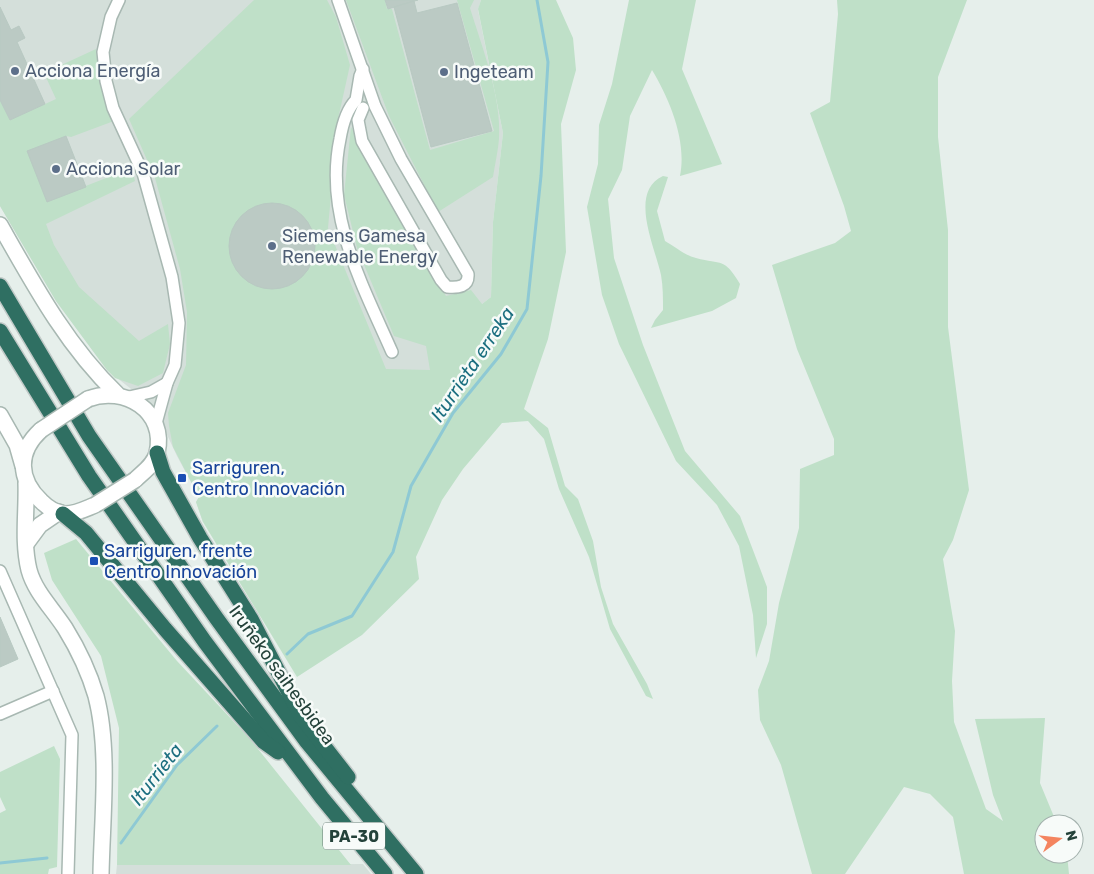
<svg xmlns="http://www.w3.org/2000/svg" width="1094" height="874" font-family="Rubik,sans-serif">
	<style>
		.built { fill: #d4dfda }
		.green { fill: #bfe0c8 }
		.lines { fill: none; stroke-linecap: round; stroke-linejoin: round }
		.stream { stroke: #8ec9d4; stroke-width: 3 }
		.building { fill: #bbcac4; stroke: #b8c9c2 }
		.minor-casing { stroke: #a8b8b2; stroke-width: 14 }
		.tertiary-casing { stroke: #a8b8b2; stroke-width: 18 }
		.motorway-casing { stroke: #c2cac8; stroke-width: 18 }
		.minor { stroke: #fff; stroke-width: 11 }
		.tertiary { stroke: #fff; stroke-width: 15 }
		.motorway { stroke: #2f6f62; stroke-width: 15 }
		.tertiary-bridge-casing { stroke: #a8b8b2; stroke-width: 18; stroke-linecap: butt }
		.tertiary-bridge { stroke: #fff; stroke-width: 15 }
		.service-dot { fill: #5c6f8a; stroke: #f7fbf9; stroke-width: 2 }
		.transit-dot { fill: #1a4fb4; stroke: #f7fbf9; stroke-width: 2 }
		.labels { text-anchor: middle; stroke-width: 5; stroke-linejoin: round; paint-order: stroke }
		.shield { fill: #f7fbf9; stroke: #637a73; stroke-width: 1 }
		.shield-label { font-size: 16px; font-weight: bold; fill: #24423a }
		.service-label { font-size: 18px; fill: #4e5e75; stroke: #f7fbf9; text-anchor: start }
		.transit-label { font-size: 18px; fill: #164399; stroke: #f7fbf9; text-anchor: start }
		.street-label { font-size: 18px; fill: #24423a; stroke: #f7fbf9 }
		.water-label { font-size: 19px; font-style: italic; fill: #1c6f80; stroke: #f7fbf9 }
	</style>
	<rect width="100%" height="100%" fill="#e6efeb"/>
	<!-- built -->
	<g class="built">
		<path d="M0 0H481L478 10 503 133 493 222 491 297 482 304 430 370 203 522 196 502 199 497 177 456 154 407 107 370 56 301 0 206Z"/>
		<path d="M363 864 371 874H116L117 865Z"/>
	</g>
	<!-- green -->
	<g class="green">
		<path d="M254 0H327L336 17 350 65 338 119 328 228 386 369 430 370 426 346 394 336 357 248 344 195 351 127 446 296 471 290 482 304 491 297 493 222 503 133 478 9 481 0H556L573 38 576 70 561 124 566 252 548 339 524 409 548 428 565 486 578 499 593 541 601 587 613 624 647 684 653 699 646 696 610 629 589 557 559 489 544 439 528 421 502 423 463 469 442 500 416 557 419 579 362 635 297 677 203 522 196 502 199 497 173 447 169 426 168 413 186 365 187 312 180 269 155 178 129 119Z"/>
		<path d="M346 0H385L387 9H392L430 150 494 131 457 0H474L470 8C482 47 502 98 499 139 498 151 495 164 493 177L438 212 389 116Z"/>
		<path d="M629 0H696L682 69 722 164 680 176C687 141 670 100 652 70L630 116 622 170 608 199 614 258 643 345 685 451 740 516 767 587V624L756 658 753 615 739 546 717 505 676 461 619 344 602 295 587 207 598 164 599 125 612 84Z"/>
		<path d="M837 0H967L938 77V137L948 230V327L969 490 953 540 943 559 955 631 952 681 954 722 986 809 1003 821 993 795 975 719 1045 718 1040 783 1057 824H1044V854H1067L1069 874H964L953 817 930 794 904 787 845 874H812L781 765 760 720 758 690 769 661 779 603 799 528 800 469 834 455V439L797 349 772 265 835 243 851 231 844 206 810 113 830 102 838 14Z"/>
		<path d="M96 49C98 76 101 97 114 121L71 137 66 136 47 201 132 168 135 181 46 224 54 245 79 287 139 341 168 324 170 344 163 373 138 386 115 378 107 370 56 301 0 206V100L10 120 56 99 44 73Z"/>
		<path d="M663 176 668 177 657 211 665 241C674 246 686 256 696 258 722 265 724 257 740 284L736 298 712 311 651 328 655 320 663 310C663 298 663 286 661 275 655 247 628 192 663 176Z"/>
		<path d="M76 539 177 661 250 739 351 865H117L119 728 101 656 52 580 44 553Z"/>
		<path d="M54 746 60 759 57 867 49 869 48 874H0V813L6 810 0 797V772Z"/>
	</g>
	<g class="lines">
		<!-- stream -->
		<g class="stream">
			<path d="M287 654 308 634 352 616 393 552 411 486 453 413 501 354 527 309 541 176 548 62 537 0"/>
			<path d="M121 843 177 765 217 726"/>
			<path d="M0 863 47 858"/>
		</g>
	</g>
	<!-- building -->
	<g class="building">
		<path d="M385 0H418L388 9Z"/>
		<path d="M414 1 417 13 457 3 492 131 431 147 394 7Z"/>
		<path d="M0 7 11 30 19 26 25 38 17 42 45 104 10 120 0 100Z"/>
		<path d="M66 136 86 187 47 202 27 151Z"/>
		<circle cx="272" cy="246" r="43"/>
		<path d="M0 617 18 659 0 667Z"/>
	</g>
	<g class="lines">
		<!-- minor casing -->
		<g class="minor-casing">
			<g id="minor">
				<path d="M119 0 111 17 103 52 106 81 113 108 143 173 172 277 179 323 175 365 167 383 155 427"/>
				<path d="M338 0 375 106 401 159 468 274C469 287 458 288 447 287L441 280 362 141 358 120 363 108"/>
				<path d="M363 69 360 76 356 100C347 109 342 127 340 139 324 215 362 284 392 352"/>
				<path d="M129 397 151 392 167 383"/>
				<path d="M0 571 72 735 68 874"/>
				<path d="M0 714 53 691"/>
			</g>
		</g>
		<!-- tertiary casing -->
		<g class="tertiary-casing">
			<g id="tertiary">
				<path d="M0 225C34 285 67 346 117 394"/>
				<path d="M88 399C124 385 167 411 157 453 154 465 143 472 135 480"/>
				<path d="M0 415 17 445 23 466"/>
				<path d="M41 430C17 452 18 479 41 501 47 507 56 513 65 514 76 514 85 509 95 505"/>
				<path d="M26 483C27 512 22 541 29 570 35 592 52 608 65 628 78 649 89 672 96 696 110 749 102 819 101 874"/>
				<path d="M26 544 40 525 59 512"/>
			</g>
		</g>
		<!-- motorway casing -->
		<g class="motorway-casing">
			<g id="motorway">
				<path d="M0 286 89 436 217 619 307 742 416 874"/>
				<path d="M0 331 89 476 205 642 322 798 385 874"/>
				<path d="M157 453 163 472 200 538 251 619 302 718 348 777"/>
				<path d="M63 514 86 533 165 629 264 742 278 752"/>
			</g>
		</g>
		<!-- minor -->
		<use href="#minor" class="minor"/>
		<!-- tertiary -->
		<use href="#tertiary" class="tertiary"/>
		<!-- motorway -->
		<use href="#motorway" class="motorway"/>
		<!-- tertiary-bridge casing -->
		<g class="tertiary-bridge-casing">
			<g id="tertiary-bridge">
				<path d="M41 430 88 399"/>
				<path d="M95 505 135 480"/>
			</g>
		</g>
		<!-- tertiary-bridge -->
		<use href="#tertiary-bridge" class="tertiary-bridge"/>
	</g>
	<!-- markers -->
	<g class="service-dot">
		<circle cx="15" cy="71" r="5"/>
		<circle cx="444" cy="72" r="5"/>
		<circle cx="56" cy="169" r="5"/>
		<circle cx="272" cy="246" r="5"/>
	</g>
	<g class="transit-dot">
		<rect x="177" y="473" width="10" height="10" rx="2.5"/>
		<rect x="89" y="556" width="10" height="10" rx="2.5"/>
	</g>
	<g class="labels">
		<!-- shield labels -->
		<rect class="shield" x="323" y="822.5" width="62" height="27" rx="4"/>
		<g class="shield-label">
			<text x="354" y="842">PA-30</text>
		</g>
		<!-- service labels -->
		<g class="service-label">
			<text x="25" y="77">Acciona Energía</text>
			<text x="454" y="78">Ingeteam</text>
			<text x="66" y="175">Acciona Solar</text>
			<text x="282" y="242">Siemens Gamesa<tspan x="282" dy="21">Renewable Energy</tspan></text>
		</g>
		<!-- transit labels -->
		<g class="transit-label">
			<text x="192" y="474">Sarriguren,<tspan x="192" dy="21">Centro Innovación</tspan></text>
			<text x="104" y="557">Sarriguren, frente<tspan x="104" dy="21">Centro Innovación</tspan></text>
		</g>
		<!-- street labels -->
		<g class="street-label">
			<text transform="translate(282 675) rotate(54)" y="6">Iruñeko saihesbidea</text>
		</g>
		<!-- water labels -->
		<g class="water-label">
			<text transform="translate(472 364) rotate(-56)" y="7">Iturrieta erreka</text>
			<text transform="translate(156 774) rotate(-52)" y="7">Iturrieta</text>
		</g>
	</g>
	<!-- north arrow -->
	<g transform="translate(1059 839) rotate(75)"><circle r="24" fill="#f7fbf9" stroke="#a3b1ad"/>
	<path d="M0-4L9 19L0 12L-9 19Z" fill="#f4845f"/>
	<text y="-8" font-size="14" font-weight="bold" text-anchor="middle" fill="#24423a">N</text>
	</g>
</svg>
